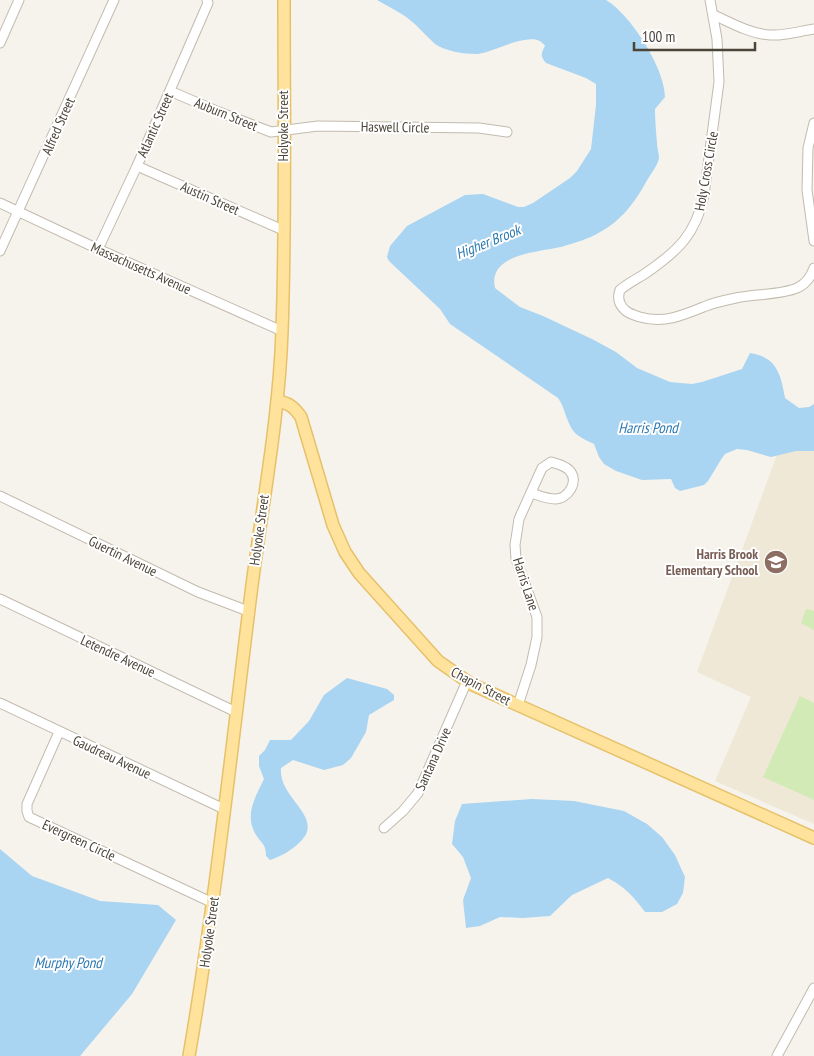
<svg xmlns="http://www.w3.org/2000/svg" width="814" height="1056" font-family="'PT Sans Narrow',sans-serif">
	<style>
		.education { fill: #efe8d6 }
		.green { fill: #d2eab5 }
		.water { fill: #a9d4f2 }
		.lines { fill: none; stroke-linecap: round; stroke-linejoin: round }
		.minor-casing { stroke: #c2bbae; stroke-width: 11 }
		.major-casing { stroke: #e6c16a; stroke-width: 14 }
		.minor { stroke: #fff; stroke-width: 9 }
		.major { stroke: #ffe39c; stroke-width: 11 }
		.labels { text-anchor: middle; stroke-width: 4; stroke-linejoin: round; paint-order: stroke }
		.street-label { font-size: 14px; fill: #4b4439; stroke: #fff }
		.education-label { font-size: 14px; font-weight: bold; fill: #785e54; stroke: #fff; text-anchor: end }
		.water-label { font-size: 15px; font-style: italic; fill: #2e7ab2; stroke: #fff }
	</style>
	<rect width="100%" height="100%" fill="#f6f3ec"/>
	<!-- education -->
	<path class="education" d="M814 442V824L715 781 751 697 697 672 778 452Z"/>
	<!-- green -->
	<g class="green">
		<path d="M806 609 814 611V630L801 623Z"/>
		<path d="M800 696 814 703V800L763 777Z"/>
	</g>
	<!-- water -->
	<g class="water">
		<path d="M377 0H606C630 14 665 68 665 97L655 109C655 120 656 132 657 143 657 148 659 154 659 158 658 165 650 175 646 182 636 201 620 222 600 232 589 239 574 243 561 247 539 252 487 254 495 288L520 307 543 316 592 339 616 352 637 368 670 382 692 384 702 382 742 369 750 353C777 357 781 375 785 398L799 408 809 407 814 404V451H796L771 457 747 450 737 449 725 454 722 458 708 481 704 485 680 491 675 488 671 479 642 480 616 471 604 464 599 457 594 444C588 441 581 438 576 434 566 424 566 409 558 398L450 324 440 309 389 261 387 257 390 246 407 226 465 195 483 194 518 207H524L533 203 570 178 577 171 591 149 596 105V84L586 78 546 63C540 56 541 53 545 46 534 27 492 54 476 54 464 54 445 51 435 44 426 36 419 27 410 20 400 12 387 6 377 0Z"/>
		<path d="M347 678 387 689 394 695V700L369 715 366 732 351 758 343 765 324 770 293 760 281 768C278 799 326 817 300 842 291 851 281 856 270 860L266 856C266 844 262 844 256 835 244 815 255 798 264 779L259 766V756L265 750 270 740H291L309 721 324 695Z"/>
		<path d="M532 799 574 801 624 811 647 824 662 837 675 855 685 877 683 893 677 904 662 912H645C634 897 625 887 608 878L572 895 550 916 523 918 500 917 480 926 466 928 463 900 471 878 463 857 452 844 455 821 462 804Z"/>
		<path d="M0 849 32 876 100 901 158 905 176 920 132 994 80 1056H0Z"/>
	</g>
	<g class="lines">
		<!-- minor casing -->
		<g class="minor-casing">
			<g id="minor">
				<path d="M710 0 717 39 719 82 704 195C696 234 678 251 646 273 637 279 628 283 620 290 617 298 619 305 626 311 630 314 634 315 640 317 664 324 684 315 706 306 716 302 726 300 736 298 754 294 781 295 797 288 806 284 811 277 814 268"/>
				<path d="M714 15C731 23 751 34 770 35 785 36 800 31 814 29"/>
				<path d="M0 43 19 0"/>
				<path d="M170 91 219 112 271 132 318 126 479 128 507 132"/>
				<path d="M814 123 808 148 807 190 814 241"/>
				<path d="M137 166 283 230"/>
				<path d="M0 203 98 249 282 331"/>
				<path d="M98 249 137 166 208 3 207 0"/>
				<path d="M0 251 114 0"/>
				<path d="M0 496 198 592 248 611"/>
				<path d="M0 599 236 712"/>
				<path d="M0 703 224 809"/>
				<path d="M518 705 531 665 537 637V617L516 559 515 545 519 519 542 468 551 462C558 464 564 465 569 470 580 481 568 499 555 499 547 499 538 495 531 493"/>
				<path d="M59 732 27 804V811L29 817 213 903"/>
				<path d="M384 828 403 811 418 793 467 681"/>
				<path d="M777 1056 814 988"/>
			</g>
		</g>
		<!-- major casing -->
		<g class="major-casing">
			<g id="major">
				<path d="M277 401C289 403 294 407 301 417L333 525 345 552 359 573 438 661 471 684 814 838"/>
				<path d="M189 1056C215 905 231 753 250 601 261 511 279 421 282 331 286 221 284 110 284 0"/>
			</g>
		</g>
		<!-- minor -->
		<use href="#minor" class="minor"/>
		<!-- major -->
		<use href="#major" class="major"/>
	</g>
	<!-- icons -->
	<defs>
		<g id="school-disc" transform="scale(1.25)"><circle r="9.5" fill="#8d6e63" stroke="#fff"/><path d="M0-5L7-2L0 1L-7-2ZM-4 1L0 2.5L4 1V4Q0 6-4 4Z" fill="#fff"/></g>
	</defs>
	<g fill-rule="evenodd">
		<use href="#school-disc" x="776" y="562"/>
	</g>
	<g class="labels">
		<!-- street labels -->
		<g class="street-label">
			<text transform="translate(226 114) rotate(22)" y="5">Auburn Street</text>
			<text transform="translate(155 125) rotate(-66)" y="5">Atlantic Street</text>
			<text transform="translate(58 126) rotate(-66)" y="5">Alfred Street</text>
			<text transform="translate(283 126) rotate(-90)" y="5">Holyoke Street</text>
			<text transform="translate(395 127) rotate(1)" y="5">Haswell Circle</text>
			<text transform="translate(706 171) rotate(-80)" y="5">Holy Cross Circle</text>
			<text transform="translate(210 198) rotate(24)" y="5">Austin Street</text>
			<text transform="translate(141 268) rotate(24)" y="5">Massachusetts Avenue</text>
			<text transform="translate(259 530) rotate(-82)" y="5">Holyoke Street</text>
			<text transform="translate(123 556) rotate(26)" y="5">Guertin Avenue</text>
			<text transform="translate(526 584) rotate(72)" y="5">Harris Lane</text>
			<text transform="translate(118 656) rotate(25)" y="5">Letendre Avenue</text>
			<text transform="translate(481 686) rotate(28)" y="5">Chapin Street</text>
			<text transform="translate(112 757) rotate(25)" y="5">Gaudreau Avenue</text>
			<text transform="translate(433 759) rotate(-66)" y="5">Santana Drive</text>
			<text transform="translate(79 840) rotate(25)" y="5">Evergreen Circle</text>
			<text transform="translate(209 932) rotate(-82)" y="5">Holyoke Street</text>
		</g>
		<!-- education labels -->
		<g class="education-label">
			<text x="758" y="559">Harris Brook<tspan x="758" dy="16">Elementary School</tspan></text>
		</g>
		<!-- water labels -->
		<g class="water-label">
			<text transform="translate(488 242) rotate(-22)" y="5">Higher Brook</text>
			<text x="648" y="433">Harris Pond</text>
			<text x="68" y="968">Murphy Pond</text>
		</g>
	</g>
	<!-- scale -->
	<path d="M634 42v8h121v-8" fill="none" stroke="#4b4439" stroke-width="2.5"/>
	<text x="642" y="42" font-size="15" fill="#4b4439" stroke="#ffffff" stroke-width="4" paint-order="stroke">100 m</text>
</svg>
